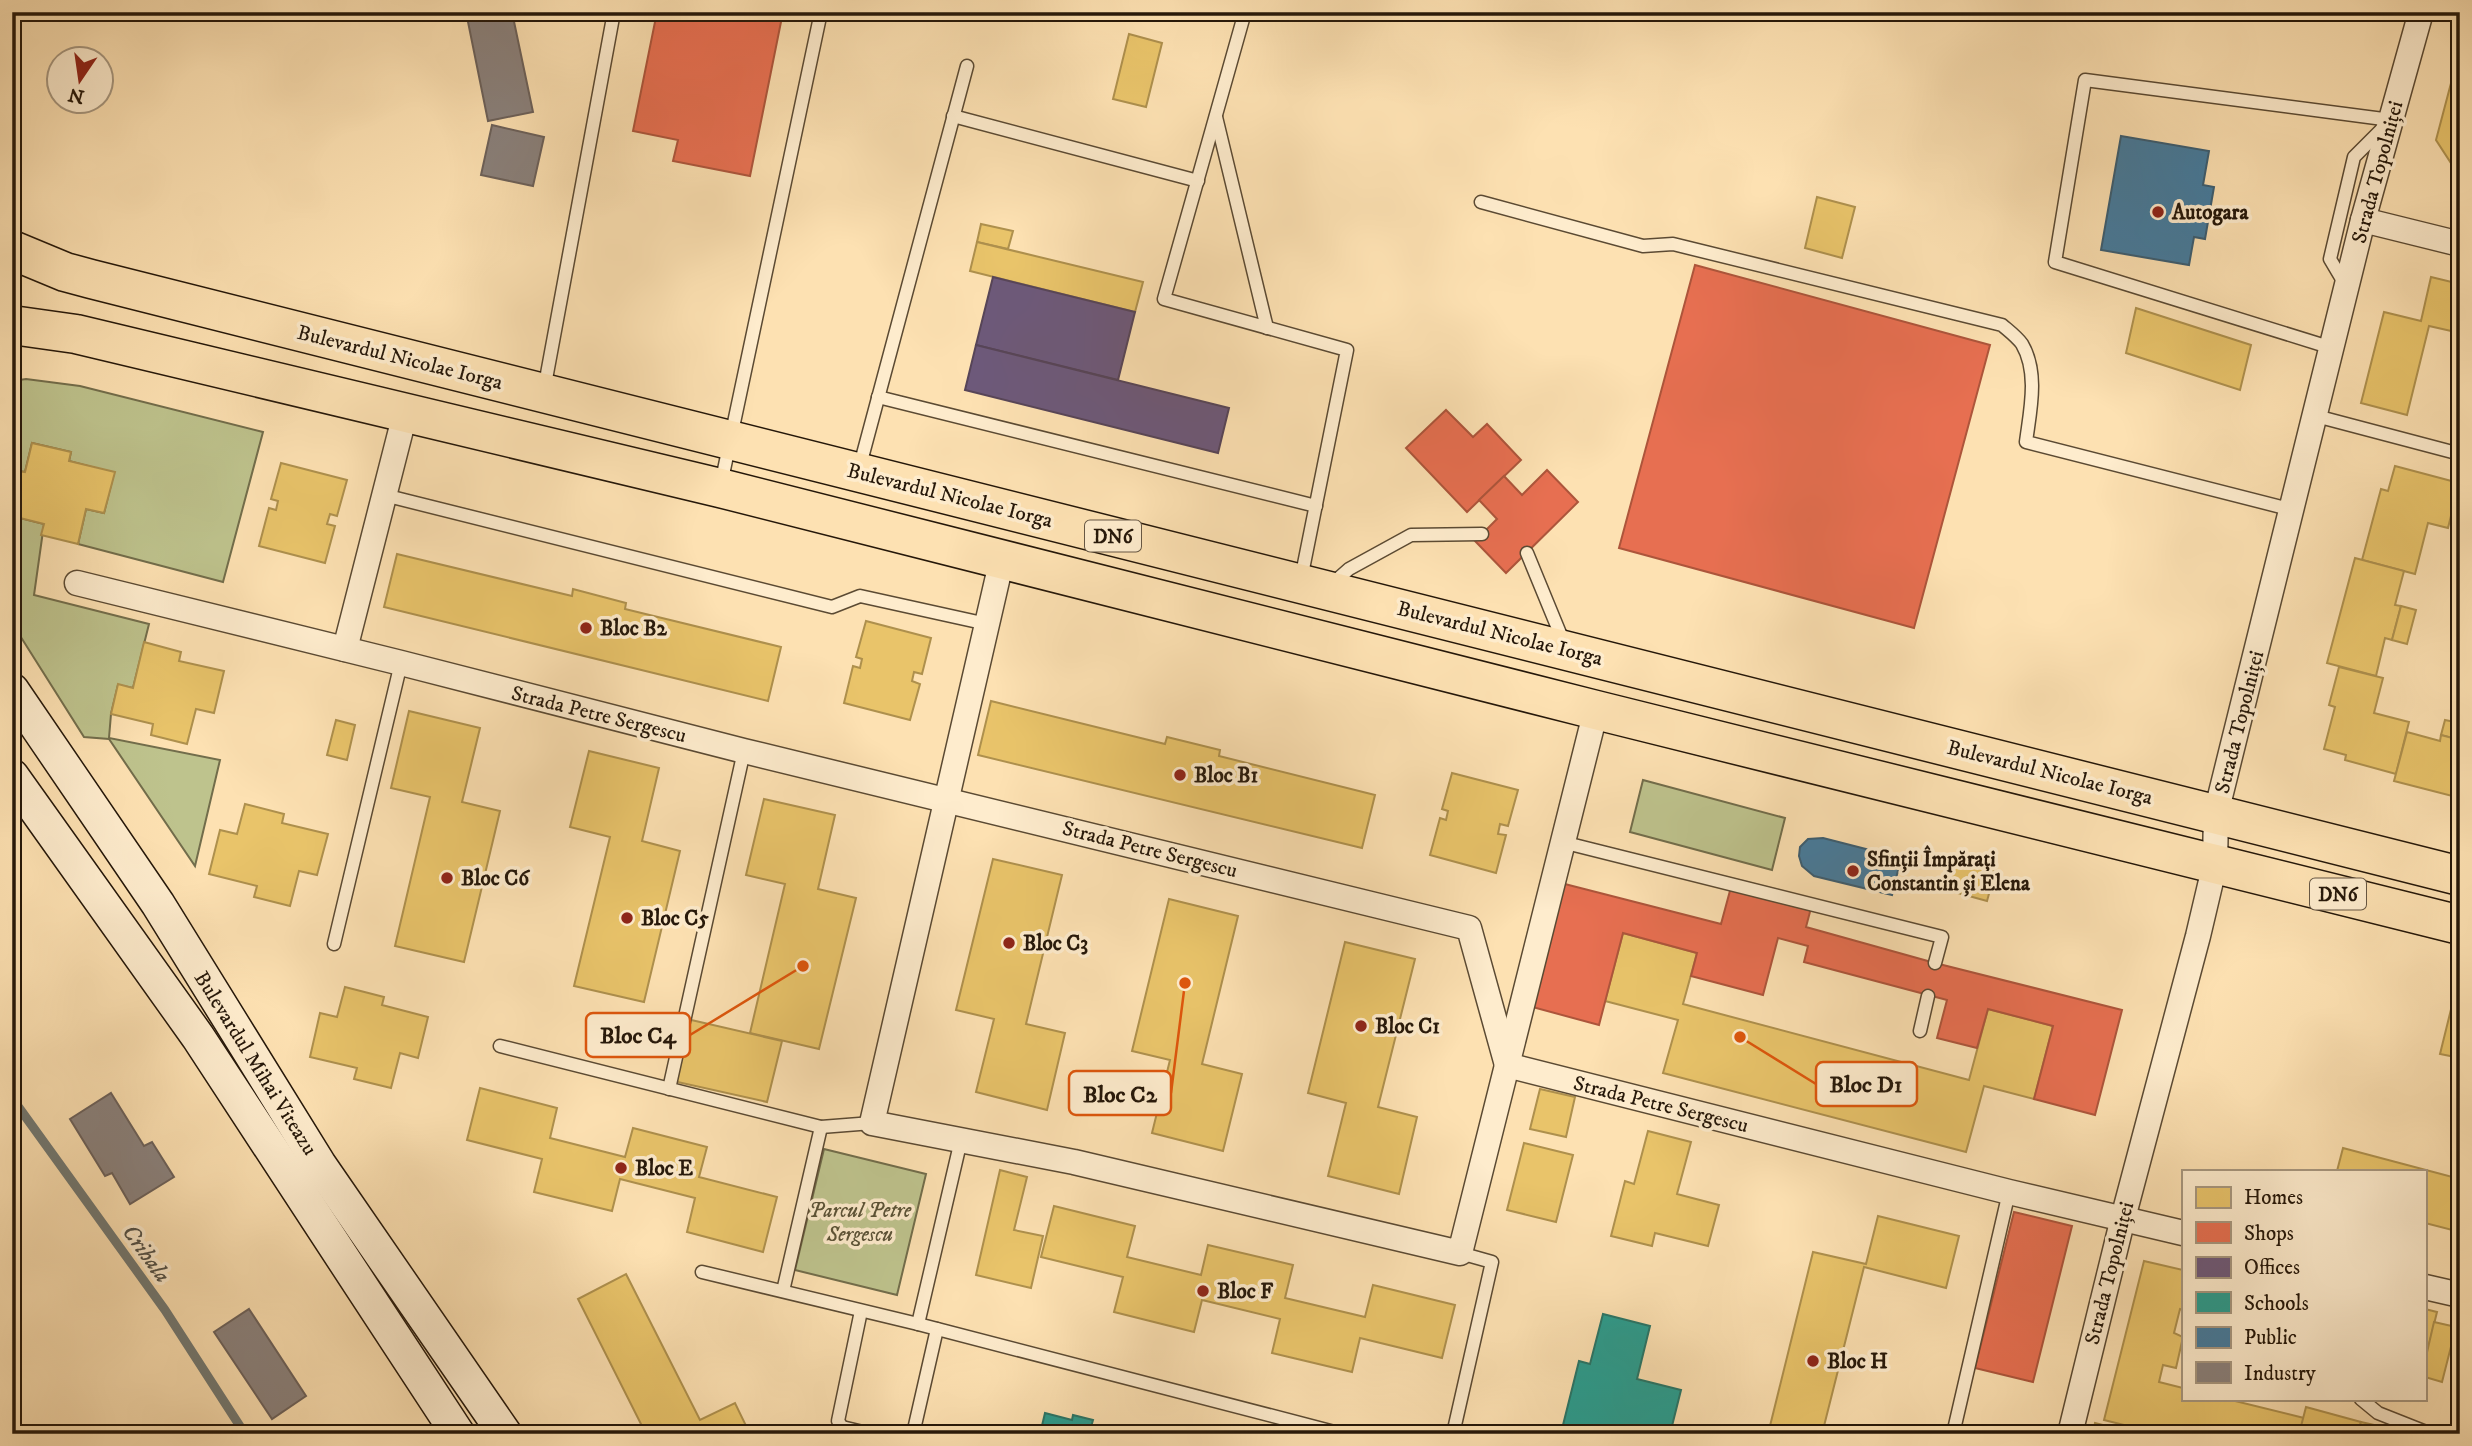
<svg xmlns="http://www.w3.org/2000/svg" width="2472" height="1446" font-family="'IM FELL DW Pica',serif">
	<style>
		.green { fill: #bec38d; stroke: #726d4b; stroke-width: 2 }
		.homes { fill: #e9c46a; stroke: #ae904d; stroke-width: 2 }
		.shops { fill: #e76f51; stroke: #ad553b; stroke-width: 2 }
		.offices { fill: #6d597a; stroke: #574558; stroke-width: 2 }
		.schools { fill: #2a9d8f; stroke: #287567; stroke-width: 2 }
		.public { fill: #457b9d; stroke: #3b5d71; stroke-width: 2 }
		.industry { fill: #8a817c; stroke: #6c615a; stroke-width: 2 }
		.lines { fill: none; stroke-linecap: round; stroke-linejoin: round }
		.stream { stroke: #727973; stroke-width: 9 }
		.service-casing { stroke: #5b4a33; stroke-width: 15 }
		.minor-casing { stroke: #5b4a33; stroke-width: 27 }
		.secondary-casing { stroke: #251709; stroke-width: 36 }
		.primary-casing { stroke: #251709; stroke-width: 41 }
		.service { stroke: #feeccd; stroke-width: 12 }
		.minor { stroke: #feeccd; stroke-width: 24 }
		.secondary { stroke: #feeccd; stroke-width: 33 }
		.primary { stroke: #fde1b2; stroke-width: 38 }
		.poi-dot { fill: #8f2418; stroke: #feeccd; stroke-width: 2.5 }
		.labels { text-anchor: middle; stroke-width: 7; stroke-linejoin: round; paint-order: stroke }
		.shield { fill: #feeccd; stroke: #665744; stroke-width: 2 }
		.shield-label { font-size: 19px; font-weight: bold; fill: #251709 }
		.street-label { font-size: 21px; fill: #251709; stroke: #feeccd }
		.poi-label { font-size: 21px; font-weight: bold; fill: #251709; stroke: #feeccd; text-anchor: start }
		.park-label { font-size: 21px; font-style: italic; fill: #5b5337; stroke: #feeccd }
		.water-label { font-size: 23px; font-style: italic; fill: #525047; stroke: #feeccd }
		.leader { fill: none; stroke: #de560c; stroke-width: 2.5 }
		.callout-dot { fill: #de560c; stroke: #feeccd; stroke-width: 2.5 }
		.callout { fill: #feeccd; stroke: #de560c; stroke-width: 2.5 }
		.callout-label { font-size: 23px; text-anchor: middle; font-weight: bold; fill: #251709 }
	</style>
	<rect width="100%" height="100%" fill="#fde1b2"/>
	<filter id="stains"><feTurbulence type="fractalNoise" baseFrequency=".00286" numOctaves="4"/><feColorMatrix values="0 0 0 0 .2 0 0 0 0 .09 0 0 0 0 .02 0 0 0 .5 -.17"/></filter>
	<radialGradient id="worn" r=".72"><stop offset=".6" stop-color="#630" stop-opacity="0"/><stop offset="1" stop-color="#630" stop-opacity=".3"/></radialGradient>
	<!-- green -->
	<g class="green">
		<path d="M26 379 80 386 263 432 223 582 78 544 86 509 104 513 114 473 69 461 71 452 32 443 25 472 12 470V381Z"/>
		<path d="M12 516 44 524 34 595 149 624 133 688 118 685 111 714 109 738 220 760 195 866 109 739 84 737 12 623Z"/>
		<path d="M1643 780 1785 818 1772 870 1630 832Z"/>
		<path d="M824 1149 926 1174 897 1295 795 1270Z"/>
	</g>
	<!-- homes -->
	<g class="homes">
		<path d="M1129 34 1162 43 1146 107 1113 99Z"/>
		<path d="M2460 49V177L2436 140Z"/>
		<path d="M1817 197 1855 207 1842 258 1805 248Z"/>
		<path d="M981 224 1013 231 1008 249 977 242Z"/>
		<path d="M977 242 1143 282 1135 312 970 271Z"/>
		<path d="M2431 277 2460 284V333L2429 326 2407 415 2361 403 2384 312 2421 321Z"/>
		<path d="M2136 308 2251 345 2240 390 2126 353Z"/>
		<path d="M32 443 71 452 69 461 115 472 104 513 86 509 78 544 41 535 44 524 12 516V470L25 472Z"/>
		<path d="M281 463 347 480 337 516 330 514 327 524 335 526 325 563 259 546 269 508 276 510 278 501 271 499Z"/>
		<path d="M2395 466 2459 483 2448 528 2428 523 2415 574 2362 560 2381 489 2388 491Z"/>
		<path d="M397 554 572 596 573 589 626 603 625 609 781 647 768 701 384 607Z"/>
		<path d="M2355 558 2404 571 2395 605 2401 606 2392 640 2385 638 2376 676 2327 663Z"/>
		<path d="M2401 606 2416 610 2407 644 2392 640Z"/>
		<path d="M866 621 931 638 922 674 914 672 912 681 920 684 910 720 844 703 853 666 860 668 862 659 856 657Z"/>
		<path d="M144 642 181 652 179 661 224 671 214 713 196 709 187 744 151 735 153 724 111 714 118 684 133 688Z"/>
		<path d="M2339 667 2383 678 2374 713 2409 722 2396 774 2345 760 2346 755 2324 749 2335 707 2329 705Z"/>
		<path d="M991 701 1165 744 1167 737 1220 750 1219 756 1375 795 1362 848 978 755Z"/>
		<path d="M409 711 480 728 462 802 500 811 464 962 395 946 430 797 391 788Z"/>
		<path d="M336 720 355 725 347 760 327 755Z"/>
		<path d="M2445 720 2460 723V740L2441 735Z"/>
		<path d="M2407 732 2440 741 2441 735 2460 740V798L2394 781Z"/>
		<path d="M589 751 659 768 642 841 680 851 644 1002 574 986 610 837 570 827Z"/>
		<path d="M1452 773 1518 790 1508 826 1500 824 1498 834 1506 835 1496 873 1430 855 1440 818 1446 820 1448 811 1442 809Z"/>
		<path d="M764 799 835 815 818 889 856 898 819 1049 750 1033 785 884 746 875Z"/>
		<path d="M245 804 284 814 282 823 328 834 317 875 299 871 290 906 254 897 257 886 209 874 220 830 237 834Z"/>
		<path d="M993 859 1062 875 1026 1024 1065 1033 1047 1110 976 1092 994 1019 956 1010Z"/>
		<path d="M1954 861 1995 872 1987 901 1947 890Z"/>
		<path d="M1169 899 1238 916 1202 1064 1242 1074 1223 1151 1152 1133 1170 1060 1132 1051Z"/>
		<path d="M1623 933 1697 953 1683 1004 1969 1080 1988 1009 2053 1026 2034 1099 1984 1086 1966 1152 1663 1073 1678 1020 1605 1001Z"/>
		<path d="M1345 942 1415 959 1378 1107 1417 1117 1399 1194 1328 1176 1346 1103 1308 1093Z"/>
		<path d="M2457 985 2460 986V1058L2440 1054Z"/>
		<path d="M345 987 384 997 382 1005 428 1017 418 1058 400 1053 391 1088 354 1079 357 1068 310 1057 320 1013 337 1017Z"/>
		<path d="M687 1019 782 1041 767 1102 673 1081Z"/>
		<path d="M480 1088 557 1108 550 1138 625 1157 633 1128 707 1147 699 1177 777 1197 763 1252 687 1232 695 1198 620 1179 612 1211 534 1192 542 1159 467 1140Z"/>
		<path d="M1540 1089 1575 1097 1566 1137 1530 1129Z"/>
		<path d="M1648 1131 1691 1142 1677 1194 1719 1205 1708 1246 1655 1233 1652 1246 1611 1236 1625 1181 1634 1184Z"/>
		<path d="M1524 1143 1573 1155 1556 1222 1507 1210Z"/>
		<path d="M2343 1148 2460 1179V1232L2425 1223V1171H2337Z"/>
		<path d="M1000 1170 1027 1177 1014 1230 1043 1236 1031 1288 976 1275Z"/>
		<path d="M1054 1206 1135 1226 1127 1257 1201 1275 1208 1245 1293 1265 1285 1298 1365 1317 1373 1285 1455 1305 1442 1358 1360 1338 1352 1372 1272 1353 1280 1319 1202 1300 1194 1332 1114 1312 1123 1277 1041 1257Z"/>
		<path d="M1878 1216 1959 1236 1946 1288 1864 1267 1822 1434H1768L1813 1252 1866 1264Z"/>
		<path d="M2144 1261 2183 1270V1310L2180 1309 2174 1333 2183 1337 2176 1368 2163 1365 2159 1382 2183 1388V1399H2227L2304 1418 2299 1434H2160L2104 1420Z"/>
		<path d="M626 1274 700 1420 735 1403 750 1434H687L686 1431 681 1434H646L578 1299Z"/>
		<path d="M2425 1309 2437 1312 2425 1361Z"/>
		<path d="M2434 1322 2456 1327 2442 1382 2425 1377V1361Z"/>
		<path d="M2306 1407 2361 1422 2358 1434H2299Z"/>
		<path d="M2361 1422 2383 1427 2381 1434H2358Z"/>
		<path d="M2095 1423 2138 1434H2093Z"/>
	</g>
	<!-- shops -->
	<g class="shops">
		<path d="M657 12H783L750 176 673 161 678 140 633 131Z"/>
		<path d="M1695 265 1990 345 1914 628 1619 548Z"/>
		<path d="M1446 410 1473 437 1487 424 1521 460 1467 512 1406 448Z"/>
		<path d="M1547 470 1578 502 1506 573 1475 541 1497 519 1479 500 1504 476 1522 495Z"/>
		<path d="M1557 882 1721 924 1731 887 1811 908 1806 927 1935 963 2122 1010 2095 1115 2034 1099 2053 1026 1988 1009 1977 1048 1937 1038 1947 1000 1804 962 1808 946 1778 938 1763 995 1691 976 1697 953 1623 933 1599 1025 1525 1005Z"/>
		<path d="M2014 1212 2072 1226 2033 1382 1975 1368Z"/>
	</g>
	<!-- offices -->
	<g class="offices">
		<path d="M993 277 1135 312 1118 380 976 345Z"/>
		<path d="M976 345 1229 408 1218 453 965 390Z"/>
	</g>
	<!-- schools -->
	<g class="schools">
		<path d="M1603 1314 1650 1326 1637 1379 1681 1390 1670 1434H1643L1615 1427 1613 1434H1582L1562 1429 1579 1361 1590 1364Z"/>
		<path d="M1045 1413 1072 1420 1073 1415 1093 1420 1089 1434H1040Z"/>
	</g>
	<!-- public -->
	<g class="public">
		<path d="M2121 136 2209 151 2203 185 2214 187 2205 239 2194 237 2189 265 2101 250Z"/>
		<path d="M1823 838 1901 858 1892 895 1814 876 1802 866 1799 856 1800 847 1808 839Z"/>
	</g>
	<!-- industry -->
	<g class="industry">
		<path d="M466 12H512L533 112 488 121Z"/>
		<path d="M492 125 544 137 533 186 481 175Z"/>
		<path d="M111 1093 144 1146 152 1142 174 1177 130 1204 112 1173 105 1176 70 1119Z"/>
		<path d="M249 1309 306 1396 272 1419 214 1332Z"/>
	</g>
	<g class="lines">
		<!-- stream -->
		<path class="stream" d="M12 1098 165 1310 245 1434"/>
		<!-- service casing -->
		<g class="service-casing">
			<g id="service">
				<path d="M1245 12 1164 299 1347 350 1301 579"/>
				<path d="M953 116 1198 181"/>
				<path d="M1216 117 1267 328"/>
				<path d="M1481 202 1643 246 1673 244 2002 325C2009 331 2017 337 2022 344 2039 373 2030 411 2026 442L2293 510"/>
				<path d="M2346 286 2330 259 2354 157 2383 128"/>
				<path d="M2332 348 2055 262 2085 80 2391 120"/>
				<path d="M544 390 614 12"/>
				<path d="M878 397 1316 506"/>
				<path d="M2316 416 2460 454"/>
				<path d="M859 469 967 66"/>
				<path d="M721 484 821 12"/>
				<path d="M384 495 832 607 860 596 987 624"/>
				<path d="M1527 553 1564 643"/>
				<path d="M1332 584 1349 569 1411 535 1482 534"/>
				<path d="M1562 842 1942 937 1935 963"/>
				<path d="M334 944 401 663"/>
				<path d="M1920 1031 1928 996"/>
				<path d="M500 1046 821 1127 872 1123"/>
				<path d="M669 1089 744 751"/>
				<path d="M961 1140 918 1324 1342 1434"/>
				<path d="M702 1272 918 1324"/>
				<path d="M783 1291 821 1127"/>
				<path d="M861 1311 838 1421 842 1427 871 1434"/>
				<path d="M2361 1399 2378 1413 2426 1432 2425 1434"/>
				<path d="M913 1434 937 1329"/>
				<path d="M1453 1434 1492 1262 1460 1253"/>
				<path d="M1953 1434 2009 1192"/>
			</g>
		</g>
		<!-- minor casing -->
		<g class="minor-casing">
			<g id="minor">
				<path d="M2363 220 2460 244"/>
				<path d="M1002 559 872 1123 1074 1162 1460 1253 1596 710"/>
				<path d="M77 583 401 663 744 751 1469 928 1507 1065 2009 1192 2183 1233"/>
				<path d="M345 649 405 414"/>
				<path d="M2425 1287 2460 1295"/>
				<path d="M2070 1434 2123 1218 2198 936 2215 864 2216 813 2363 220 2421 12"/>
			</g>
		</g>
		<!-- secondary casing -->
		<g class="secondary-casing">
			<g id="secondary">
				<path d="M12 690 158 904 319 1164 505 1434"/>
				<path d="M12 776 198 1037 458 1434"/>
			</g>
		</g>
		<!-- primary casing -->
		<g class="primary-casing">
			<g id="primary">
				<path d="M12 250 65 272 91 279 2460 876"/>
				<path d="M12 325 76 334 720 488 1596 710 2460 925"/>
			</g>
		</g>
		<!-- service -->
		<use href="#service" class="service"/>
		<!-- minor -->
		<use href="#minor" class="minor"/>
		<!-- secondary -->
		<use href="#secondary" class="secondary"/>
		<!-- primary -->
		<use href="#primary" class="primary"/>
	</g>
	<!-- markers -->
	<g class="poi-dot">
		<circle cx="2158" cy="212" r="7"/>
		<circle cx="586" cy="628" r="7"/>
		<circle cx="1180" cy="775" r="7"/>
		<circle cx="1853" cy="871" r="7"/>
		<circle cx="447" cy="878" r="7"/>
		<circle cx="627" cy="918" r="7"/>
		<circle cx="1009" cy="943" r="7"/>
		<circle cx="1361" cy="1026" r="7"/>
		<circle cx="621" cy="1168" r="7"/>
		<circle cx="1203" cy="1291" r="7"/>
		<circle cx="1813" cy="1361" r="7"/>
	</g>
	<g class="labels">
		<!-- shield labels -->
		<g class="shield">
			<rect x="1085" y="520.5" width="56" height="31" rx="5"/>
			<rect x="2310" y="878.5" width="56" height="31" rx="5"/>
		</g>
		<g class="shield-label">
			<text x="1113" y="543">DN6</text>
			<text x="2338" y="901">DN6</text>
		</g>
		<!-- street labels -->
		<g class="street-label">
			<text transform="translate(2377 172) rotate(-75)" y="7">Strada Topolniței</text>
			<text transform="translate(400 357) rotate(14)" y="7">Bulevardul Nicolae Iorga</text>
			<text transform="translate(950 495) rotate(14)" y="7">Bulevardul Nicolae Iorga</text>
			<text transform="translate(1500 633) rotate(14)" y="7">Bulevardul Nicolae Iorga</text>
			<text transform="translate(599 714) rotate(14)" y="7">Strada Petre Sergescu</text>
			<text transform="translate(2239 722) rotate(-76)" y="7">Strada Topolniței</text>
			<text transform="translate(2050 772) rotate(14)" y="7">Bulevardul Nicolae Iorga</text>
			<text transform="translate(1150 849) rotate(14)" y="7">Strada Petre Sergescu</text>
			<text transform="translate(256 1063) rotate(58)" y="7">Bulevardul Mihai Viteazu</text>
			<text transform="translate(1661 1104) rotate(14)" y="7">Strada Petre Sergescu</text>
			<text transform="translate(2109 1273) rotate(-76)" y="7">Strada Topolniței</text>
		</g>
		<!-- poi labels -->
		<g class="poi-label">
			<text x="2172" y="219">Autogara</text>
			<text x="600" y="635">Bloc B2</text>
			<text x="1194" y="782">Bloc B1</text>
			<text x="1867" y="866">Sfinții Împărați<tspan x="1867" dy="24">Constantin și Elena</tspan></text>
			<text x="461" y="885">Bloc C6</text>
			<text x="641" y="925">Bloc C5</text>
			<text x="1023" y="950">Bloc C3</text>
			<text x="1375" y="1033">Bloc C1</text>
			<text x="635" y="1175">Bloc E</text>
			<text x="1217" y="1298">Bloc F</text>
			<text x="1827" y="1368">Bloc H</text>
		</g>
		<!-- park labels -->
		<g class="park-label">
			<text x="860" y="1217">Parcul Petre<tspan x="860" dy="24">Sergescu</tspan></text>
		</g>
		<!-- water labels -->
		<g class="water-label">
			<text transform="translate(147 1253) rotate(54)" y="8">Crihala</text>
		</g>
	</g>
	<!-- callouts -->
	<path class="leader" d="M803 966L690 1035M1740 1037L1816 1084M1185 983L1171 1093"/>
	<g class="callout-dot">
		<circle cx="803" cy="966" r="7"/>
		<circle cx="1740" cy="1037" r="7"/>
		<circle cx="1185" cy="983" r="7"/>
	</g>
	<g class="callout">
		<rect x="586" y="1013" width="104" height="44" rx="7"/>
		<rect x="1816" y="1062" width="101" height="44" rx="7"/>
		<rect x="1069" y="1071" width="102" height="44" rx="7"/>
	</g>
	<g class="callout-label">
		<text x="638" y="1043">Bloc C4</text>
		<text x="1866" y="1092">Bloc D1</text>
		<text x="1120" y="1102">Bloc C2</text>
	</g>
	<!-- margin -->
	<rect width="2472" height="1446" fill="none" stroke="#fde1b2" stroke-width="42"/>
	<rect x="14" y="14" width="2444" height="1418" fill="none" stroke="#251709" stroke-width="3.5"/>
	<rect x="21" y="21" width="2430" height="1404" fill="none" stroke="#251709" stroke-width="2"/>
	<!-- legend -->
	<rect x="2182" y="1170" width="245" height="231" fill="#feeccd" stroke="#a7977f" stroke-width="2"/>
	<rect x="2196" y="1187" width="35" height="21" fill="#e9c46a" stroke="#a7977f" stroke-width="2"/>
	<text x="2244" y="1204" font-size="21" fill="#251709">Homes</text>
	<rect x="2196" y="1222" width="35" height="21" fill="#e76f51" stroke="#a7977f" stroke-width="2"/>
	<text x="2244" y="1240" font-size="21" fill="#251709">Shops</text>
	<rect x="2196" y="1257" width="35" height="21" fill="#6d597a" stroke="#a7977f" stroke-width="2"/>
	<text x="2244" y="1274" font-size="21" fill="#251709">Offices</text>
	<rect x="2196" y="1292" width="35" height="21" fill="#2a9d8f" stroke="#a7977f" stroke-width="2"/>
	<text x="2244" y="1310" font-size="21" fill="#251709">Schools</text>
	<rect x="2196" y="1327" width="35" height="21" fill="#457b9d" stroke="#a7977f" stroke-width="2"/>
	<text x="2244" y="1344" font-size="21" fill="#251709">Public</text>
	<rect x="2196" y="1362" width="35" height="21" fill="#8a817c" stroke="#a7977f" stroke-width="2"/>
	<text x="2244" y="1380" font-size="21" fill="#251709">Industry</text>
	<!-- north arrow -->
	<g transform="translate(80 80) rotate(193)"><circle r="33" fill="#feeccd" stroke="#a7977f" stroke-width="2"/>
	<path d="M0-5L12 26L0 18L-12 26Z" fill="#8f2418"/>
	<text y="-10" font-size="19" font-weight="bold" text-anchor="middle" fill="#251709">N</text>
	</g>
	<rect width="100%" height="100%" filter="url(#stains)"/>
	<rect width="100%" height="100%" fill="url(#worn)"/>
</svg>
